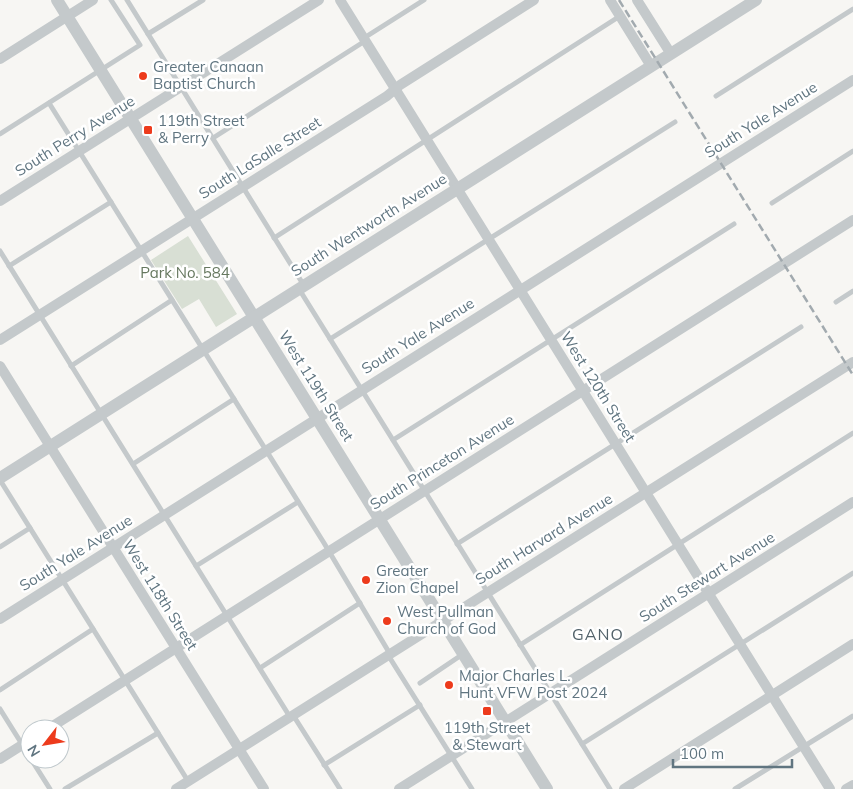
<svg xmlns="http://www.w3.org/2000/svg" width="853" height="789" font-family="Mulish,sans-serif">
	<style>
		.green { fill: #d8dfd4 }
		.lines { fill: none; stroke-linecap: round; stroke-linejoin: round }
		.service { stroke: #c4c9cb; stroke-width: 5 }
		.minor { stroke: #c4c9cb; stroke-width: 10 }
		.tertiary { stroke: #c4c9cb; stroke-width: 12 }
		.rail { stroke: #a2aaaf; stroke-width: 2.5; stroke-dasharray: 8 4; stroke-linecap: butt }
		.poi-dot { fill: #ed3b1c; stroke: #fff; stroke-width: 2 }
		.labels { text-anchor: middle; stroke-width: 5; stroke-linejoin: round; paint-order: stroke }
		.poi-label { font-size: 15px; fill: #607580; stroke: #fff; text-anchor: start }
		.street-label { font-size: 15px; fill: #607580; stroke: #fff }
		.park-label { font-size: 15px; fill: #66785f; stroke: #fff }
		.neighbourhood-label { font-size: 16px; letter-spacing: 1px; fill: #52626a; stroke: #fff }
	</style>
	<rect width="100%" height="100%" fill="#f7f6f3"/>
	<!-- green -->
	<path class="green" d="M188 236 237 314 216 327 199 299 182 309 151 260Z"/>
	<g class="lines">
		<!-- service -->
		<g class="service">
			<path d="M127 0 303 284"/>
			<path d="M148 34 203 0"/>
			<path d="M364 38 424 0"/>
			<path d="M716 96 853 9"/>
			<path d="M49 103 324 543 390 654"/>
			<path d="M0 134 140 45 111 0"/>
			<path d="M213 138 365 41"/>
			<path d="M772 203 853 151"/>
			<path d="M274 238 620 16"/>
			<path d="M0 251 290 717"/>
			<path d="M9 266 111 202"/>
			<path d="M299 289 610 789"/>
			<path d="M836 302 853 291"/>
			<path d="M330 339 675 122"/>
			<path d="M71 366 172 300"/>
			<path d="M393 440 734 224"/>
			<path d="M133 464 234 399"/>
			<path d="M0 480 188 781"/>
			<path d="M457 544 801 327"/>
			<path d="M0 547 30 528"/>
			<path d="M196 566 298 502"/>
			<path d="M520 645 853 433"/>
			<path d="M388 655 472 789"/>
			<path d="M260 668 360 603"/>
			<path d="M420 683 463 654"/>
			<path d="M0 690 93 629"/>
			<path d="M0 709 30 757"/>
			<path d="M293 715 340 789"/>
			<path d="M582 744 853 573"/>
			<path d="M31 759 50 789"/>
			<path d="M324 765 420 705"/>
			<path d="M65 789 158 733"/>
			<path d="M735 789 853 716"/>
		</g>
		<!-- minor -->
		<g class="minor">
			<path d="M340 0 830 789"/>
			<path d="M610 0 651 66"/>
			<path d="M637 0 671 54"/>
			<path d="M0 59 93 0"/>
			<path d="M0 201 319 0"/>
			<path d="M0 340 387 96 400 85 534 0"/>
			<path d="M0 366 264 789"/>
			<path d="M0 619 853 80"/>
			<path d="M48 729 853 220"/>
			<path d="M0 759 30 740"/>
			<path d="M176 789 853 362"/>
			<path d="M399 789 853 502"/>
			<path d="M624 789 853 644"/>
			<path d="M846 789 853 785"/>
		</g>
		<!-- tertiary -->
		<g class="tertiary">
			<path d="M57 0 547 789"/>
			<path d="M0 478 756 0"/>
		</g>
		<!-- rail -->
		<path class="rail" d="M619 0 853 375"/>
	</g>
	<!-- markers -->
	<g class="poi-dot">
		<circle cx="143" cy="76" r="5"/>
		<rect x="143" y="125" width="10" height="10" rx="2.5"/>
		<circle cx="366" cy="580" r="5"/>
		<circle cx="387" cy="621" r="5"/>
		<circle cx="449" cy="685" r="5"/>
		<rect x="482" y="706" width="10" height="10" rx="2.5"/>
	</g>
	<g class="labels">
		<!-- poi labels -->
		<g class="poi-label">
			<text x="153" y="72">Greater Canaan<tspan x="153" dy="17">Baptist Church</tspan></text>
			<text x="158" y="126">119th Street<tspan x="158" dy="17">&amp; Perry</tspan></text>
			<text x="376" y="576">Greater<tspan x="376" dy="17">Zion Chapel</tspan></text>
			<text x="397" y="617">West Pullman<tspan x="397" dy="17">Church of God</tspan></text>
			<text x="459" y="681">Major Charles L.<tspan x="459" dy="17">Hunt VFW Post 2024</tspan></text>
			<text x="487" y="733" text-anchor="middle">119th Street<tspan x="487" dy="17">&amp; Stewart</tspan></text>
		</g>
		<!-- street labels -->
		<g class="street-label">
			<text transform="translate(761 120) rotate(-32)" y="5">South Yale Avenue</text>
			<text transform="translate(75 136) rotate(-32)" y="5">South Perry Avenue</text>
			<text transform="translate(260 158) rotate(-32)" y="5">South LaSalle Street</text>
			<text transform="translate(369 225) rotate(-32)" y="5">South Wentworth Avenue</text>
			<text transform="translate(418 336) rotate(-32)" y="5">South Yale Avenue</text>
			<text transform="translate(316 386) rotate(58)" y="5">West 119th Street</text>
			<text transform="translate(598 387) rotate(58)" y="5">West 120th Street</text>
			<text transform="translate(442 462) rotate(-32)" y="5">South Princeton Avenue</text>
			<text transform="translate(544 539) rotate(-32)" y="5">South Harvard Avenue</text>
			<text transform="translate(76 553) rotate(-32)" y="5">South Yale Avenue</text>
			<text transform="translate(707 577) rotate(-32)" y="5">South Stewart Avenue</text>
			<text transform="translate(160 595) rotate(58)" y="5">West 118th Street</text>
		</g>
		<!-- park labels -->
		<g class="park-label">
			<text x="185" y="278">Park No. 584</text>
		</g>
		<!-- neighbourhood labels -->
		<g class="neighbourhood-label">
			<text x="598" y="640">GANO</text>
		</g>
	</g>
	<!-- north arrow -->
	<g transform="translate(45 744) rotate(239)"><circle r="24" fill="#ffffff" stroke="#bfc8cc"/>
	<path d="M0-4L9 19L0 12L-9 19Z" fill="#ed3b1c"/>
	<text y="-8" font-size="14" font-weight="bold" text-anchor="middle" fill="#607580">N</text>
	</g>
	<!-- scale -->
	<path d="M673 759v8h119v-8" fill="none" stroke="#607580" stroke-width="2.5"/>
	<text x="680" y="759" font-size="15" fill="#607580" stroke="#ffffff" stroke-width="4" paint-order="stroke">100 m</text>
</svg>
